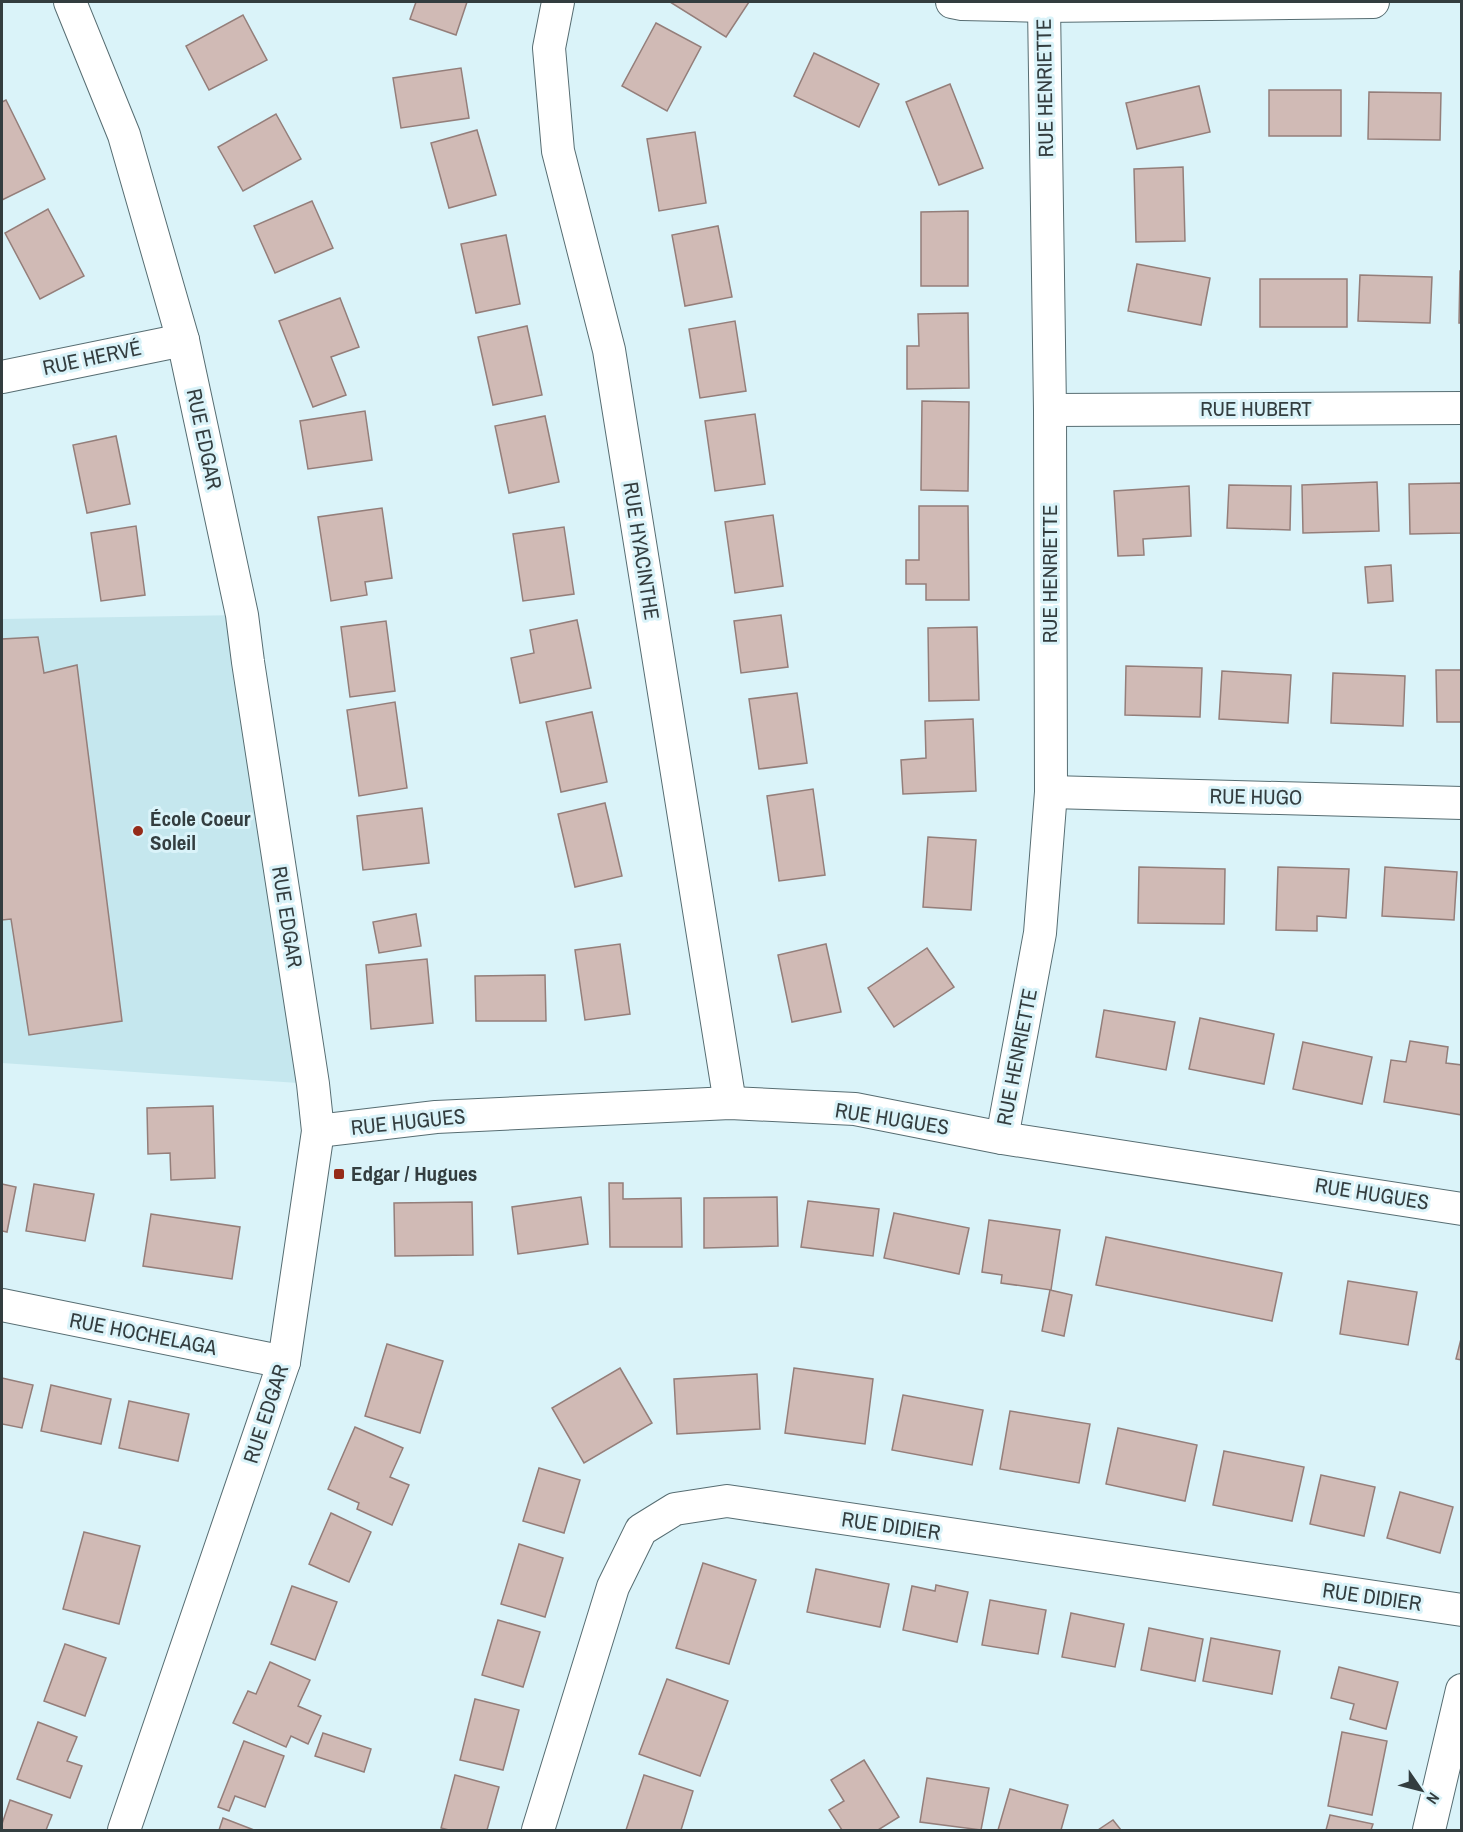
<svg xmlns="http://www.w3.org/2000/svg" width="1463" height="1832" font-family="'Archivo Narrow',sans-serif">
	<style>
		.built { fill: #c5e7ee }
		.building { fill: #d0bab5; stroke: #947e7a; stroke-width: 1.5 }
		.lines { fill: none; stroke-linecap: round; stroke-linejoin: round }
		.minor-casing { stroke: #576d72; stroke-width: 34 }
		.minor { stroke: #fff; stroke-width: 32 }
		.poi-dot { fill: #952b19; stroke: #daf3f9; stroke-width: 2 }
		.labels { text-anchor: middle; stroke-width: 6; stroke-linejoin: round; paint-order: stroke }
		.street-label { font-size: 21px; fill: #333d3f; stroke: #daf3f9 }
		.poi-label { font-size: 21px; font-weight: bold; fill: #333d3f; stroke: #daf3f9; text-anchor: start }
	</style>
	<rect width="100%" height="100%" fill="#daf3f9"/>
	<!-- built -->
	<path class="built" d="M242 615 313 1084 2 1063V619Z"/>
	<!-- building -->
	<g class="building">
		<path d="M416 2H467L456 35 410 19Z"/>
		<path d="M670 2H749L726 37Z"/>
		<path d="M243 15 267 60 209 90 186 46Z"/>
		<path d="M656 23 701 47 667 111 622 86Z"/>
		<path d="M814 53 879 84 859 127 794 96Z"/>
		<path d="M461 68 469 118 401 128 393 78Z"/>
		<path d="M950 84 983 168 939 185 906 102Z"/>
		<path d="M1199 86 1210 132 1137 149 1126 103Z"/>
		<rect x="1269" y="90" width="72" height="46"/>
		<path d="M1369 92 1441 93 1440 140 1368 139Z"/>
		<path d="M6 100 45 179 2 200V102Z"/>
		<path d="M276 114 301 159 243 191 218 147Z"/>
		<path d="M477 130 496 195 449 208 431 143Z"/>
		<path d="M695 132 706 203 659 211 647 139Z"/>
		<path d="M1183 167 1185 241 1136 242 1134 169Z"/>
		<path d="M312 201 333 248 275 273 254 226Z"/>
		<path d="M48 209 84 276 40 299 5 233Z"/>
		<path d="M968 211V286H921V212Z"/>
		<path d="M718 226 732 297 685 306 672 235Z"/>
		<path d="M506 235 520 304 476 313 461 244Z"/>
		<path d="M1137 264 1210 278 1201 325 1128 311Z"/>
		<path d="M1460 271H1462V323H1459Z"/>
		<path d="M1360 275 1432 277 1430 323 1358 321Z"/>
		<rect x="1260" y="279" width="87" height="48"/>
		<path d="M340 298 359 347 331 357 346 395 313 407 279 321Z"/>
		<path d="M968 313 969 388 907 389V346H919L918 314Z"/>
		<path d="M735 321 746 391 700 398 689 329Z"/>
		<path d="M527 326 542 395 493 405 478 337Z"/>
		<path d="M922 401 969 402 968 491 921 490Z"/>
		<path d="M365 411 372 460 308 469 300 421Z"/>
		<path d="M755 414 765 484 715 491 705 421Z"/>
		<path d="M545 416 559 482 509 493 495 426Z"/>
		<path d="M116 436 130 504 87 513 73 445Z"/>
		<path d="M1377 482 1379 531 1303 533 1302 485Z"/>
		<path d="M1462 483V533L1410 534 1409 484Z"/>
		<path d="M1229 485 1291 486 1290 530 1227 528Z"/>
		<path d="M1189 486 1191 536 1143 539 1144 555 1118 556 1114 491Z"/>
		<path d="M919 506H968L969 600H926V584H906V560H919Z"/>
		<path d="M382 508 392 578 365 582 367 595 331 601 318 517Z"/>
		<path d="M773 515 783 586 735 593 725 522Z"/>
		<path d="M136 526 145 595 101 601 91 533Z"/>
		<path d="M564 527 574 594 523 601 513 534Z"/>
		<path d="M1391 565 1393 601 1368 603 1365 567Z"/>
		<path d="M781 615 788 667 741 673 734 621Z"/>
		<path d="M577 620 591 688 520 703 511 658 534 653 530 630Z"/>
		<path d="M386 621 395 691 350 697 341 627Z"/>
		<path d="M977 627 979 700 929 701 928 628Z"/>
		<path d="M38 637 44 673 77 665 122 1021 29 1035 11 919 2 920V639Z"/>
		<path d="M1126 666 1202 668 1200 717 1125 715Z"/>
		<path d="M1436 670H1462V722H1437Z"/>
		<path d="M1222 671 1291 675 1288 723 1219 719Z"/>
		<path d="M1333 673 1405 676 1403 726 1331 723Z"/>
		<path d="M797 693 807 763 759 769 749 699Z"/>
		<path d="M395 702 407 788 359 796 347 710Z"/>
		<path d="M592 712 607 782 561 792 546 722Z"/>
		<path d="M973 719 976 791 903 794 901 760 926 758 925 721Z"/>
		<path d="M813 789 825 875 779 881 767 796Z"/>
		<path d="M605 803 622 876 575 887 558 814Z"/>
		<path d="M422 808 429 863 363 870 357 816Z"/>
		<path d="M928 837 976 840 971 910 923 907Z"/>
		<path d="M1139 867 1225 869 1224 924 1138 923Z"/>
		<path d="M1278 867 1349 869 1346 918 1317 916V931L1276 930Z"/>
		<path d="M1385 867 1457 872 1454 920 1382 916Z"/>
		<path d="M416 914 421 946 379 953 373 922Z"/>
		<path d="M620 944 630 1014 585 1020 575 950Z"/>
		<path d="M826 944 841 1012 792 1022 778 955Z"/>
		<path d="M927 948 954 987 894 1027 868 988Z"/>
		<path d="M427 959 433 1023 371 1029 366 965Z"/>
		<path d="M545 975 546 1021H476L475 976Z"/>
		<path d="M1104 1010 1175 1022 1166 1070 1096 1057Z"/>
		<path d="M1200 1018 1274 1034 1264 1084 1189 1069Z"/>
		<path d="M1410 1041 1448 1047 1446 1063 1462 1065V1115L1384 1102 1391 1060 1406 1062Z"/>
		<path d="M1303 1042 1372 1057 1362 1104 1293 1089Z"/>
		<path d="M213 1106 215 1178 171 1180 170 1153 148 1154 147 1108Z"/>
		<path d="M609 1183H623V1199L681 1198 682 1247H610Z"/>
		<path d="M2 1184 16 1187 7 1232 2 1231Z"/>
		<path d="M34 1184 94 1194 85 1241 26 1231Z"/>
		<path d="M581 1197 588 1244 518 1254 512 1207Z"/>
		<path d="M777 1197 778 1246 704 1248V1198Z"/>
		<path d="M808 1201 879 1209 873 1256 801 1247Z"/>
		<path d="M472 1202 473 1255 395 1256 394 1203Z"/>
		<path d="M894 1213 969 1228 959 1274 884 1258Z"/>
		<path d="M151 1214 240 1227 232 1279 143 1266Z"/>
		<path d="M989 1220 1060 1230 1051 1290 1001 1283 1002 1275 982 1272Z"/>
		<path d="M1106 1237 1282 1273 1272 1321 1096 1285Z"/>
		<path d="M1348 1281 1417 1292 1408 1345 1340 1334Z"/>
		<path d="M1050 1290 1072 1295 1064 1336 1042 1331Z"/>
		<path d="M1462 1335V1360L1456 1359Z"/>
		<path d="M387 1344 443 1361 420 1433 365 1416Z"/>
		<path d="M620 1368 652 1423 584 1463 552 1408Z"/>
		<path d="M794 1368 873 1379 865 1444 785 1433Z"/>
		<path d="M757 1374 760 1429 677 1434 674 1379Z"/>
		<path d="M2 1378 33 1385 22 1428 2 1424Z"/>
		<path d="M51 1385 111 1399 101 1444 41 1431Z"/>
		<path d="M903 1395 983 1410 972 1465 892 1450Z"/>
		<path d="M129 1401 189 1414 178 1461 119 1448Z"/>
		<path d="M1010 1411 1090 1424 1079 1483 1000 1469Z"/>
		<path d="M355 1427 403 1448 390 1477 409 1485 392 1525 357 1509 359 1503 328 1489Z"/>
		<path d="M1118 1428 1197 1445 1185 1501 1106 1484Z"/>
		<path d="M1224 1451 1304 1467 1292 1521 1213 1505Z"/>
		<path d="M539 1468 580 1480 564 1533 523 1521Z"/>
		<path d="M1321 1475 1375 1487 1364 1536 1310 1524Z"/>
		<path d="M1400 1492 1453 1507 1440 1553 1387 1538Z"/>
		<path d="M331 1513 371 1532 349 1582 309 1564Z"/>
		<path d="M84 1532 140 1546 119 1624 63 1609Z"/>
		<path d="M519 1544 563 1558 545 1617 501 1604Z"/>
		<path d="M703 1563 756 1580 729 1664 676 1648Z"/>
		<path d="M816 1569 889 1584 880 1627 807 1612Z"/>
		<path d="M936 1585 968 1592 957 1642 903 1630 912 1586 935 1591Z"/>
		<path d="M292 1586 337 1602 315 1660 271 1644Z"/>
		<path d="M990 1600 1046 1610 1038 1654 982 1645Z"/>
		<path d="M1071 1613 1124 1624 1115 1667 1062 1657Z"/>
		<path d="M498 1620 540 1632 523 1687 482 1675Z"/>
		<path d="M1149 1628 1203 1639 1195 1681 1141 1670Z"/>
		<path d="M1211 1638 1280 1651 1272 1694 1203 1681Z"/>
		<path d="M65 1644 106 1658 85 1716 44 1701Z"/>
		<path d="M270 1662 310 1680 298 1706 321 1716 308 1744 291 1736 286 1747 233 1723 248 1691 256 1694Z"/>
		<path d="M1339 1667 1398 1682 1386 1729 1350 1719 1354 1704 1331 1698Z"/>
		<path d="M667 1679 728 1701 700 1776 639 1754Z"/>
		<path d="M475 1699 519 1710 503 1770 460 1760Z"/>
		<path d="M38 1722 77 1737 67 1761 82 1766 70 1798 17 1779Z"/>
		<path d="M1342 1732 1387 1741 1372 1815 1328 1806Z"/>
		<path d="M323 1733 371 1749 364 1772 315 1756Z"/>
		<path d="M244 1741 284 1756 265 1807 235 1796 229 1811 218 1807Z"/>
		<path d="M864 1760 899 1817 878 1830H842L829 1810 844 1801 831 1780Z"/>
		<path d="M455 1775 499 1787 487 1830H449L441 1828Z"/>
		<path d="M644 1775 693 1791 681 1830H626Z"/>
		<path d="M927 1778 989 1788 981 1830 920 1822Z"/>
		<path d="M1010 1789 1068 1805 1061 1830H998Z"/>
		<path d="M10 1800 52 1815 46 1830H2V1824Z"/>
		<path d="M1330 1815 1373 1824 1371 1830H1326Z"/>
		<path d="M223 1818 254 1830H219Z"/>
		<path d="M1113 1820 1121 1830H1098Z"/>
	</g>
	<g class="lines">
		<!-- minor casing -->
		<g class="minor-casing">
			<g id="minor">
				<path d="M70 2 124 135 183 340 242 615 248 662 313 1084 318 1131 284 1362 124 1830"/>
				<path d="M558 2 549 48 558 151 609 350 730 1103"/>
				<path d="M952 2 962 4 1044 6 1373 2"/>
				<path d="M2 377 183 340"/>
				<path d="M1050 410 1462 408"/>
				<path d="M1051 792 1462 803"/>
				<path d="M318 1131 436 1117 730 1103 855 1109 1002 1138 1462 1209"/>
				<path d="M1002 1138 1040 933 1051 792 1050 410 1044 6"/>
				<path d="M2 1305 284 1362"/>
				<path d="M538 1830 613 1587 641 1530 675 1509 727 1501 1462 1610"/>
				<path d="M1429 1830 1462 1690"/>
			</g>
		</g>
		<!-- minor -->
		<use href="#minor" class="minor"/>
	</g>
	<!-- markers -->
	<g class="poi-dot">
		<circle cx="138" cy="831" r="6"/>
		<rect x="333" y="1168" width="12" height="12" rx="3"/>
	</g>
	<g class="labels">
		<!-- street labels -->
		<g class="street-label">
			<text transform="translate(1045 88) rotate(-91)" y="7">RUE HENRIETTE</text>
			<text transform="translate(92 358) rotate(-12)" y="7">RUE HERVÉ</text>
			<text x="1256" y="416">RUE HUBERT</text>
			<text transform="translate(204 439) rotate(78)" y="7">RUE EDGAR</text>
			<text transform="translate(641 551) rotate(81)" y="7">RUE HYACINTHE</text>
			<text transform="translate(1050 574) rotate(-90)" y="7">RUE HENRIETTE</text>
			<text transform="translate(1256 797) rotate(1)" y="7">RUE HUGO</text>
			<text transform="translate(287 917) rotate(81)" y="7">RUE EDGAR</text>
			<text transform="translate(1017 1057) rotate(-79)" y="7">RUE HENRIETTE</text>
			<text transform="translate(892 1119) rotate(9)" y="7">RUE HUGUES</text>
			<text transform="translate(408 1122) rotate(-6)" y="7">RUE HUGUES</text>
			<text transform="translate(1372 1194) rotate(9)" y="7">RUE HUGUES</text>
			<text transform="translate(143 1334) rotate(11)" y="7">RUE HOCHELAGA</text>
			<text transform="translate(266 1414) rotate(-72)" y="7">RUE EDGAR</text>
			<text transform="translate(891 1526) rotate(8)" y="7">RUE DIDIER</text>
			<text transform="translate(1372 1597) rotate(8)" y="7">RUE DIDIER</text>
		</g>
		<!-- poi labels -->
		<g class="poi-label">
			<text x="150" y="826">École Coeur<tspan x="150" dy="24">Soleil</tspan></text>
			<text x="351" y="1181">Edgar / Hugues</text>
		</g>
	</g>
	<!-- border -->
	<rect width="1463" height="1832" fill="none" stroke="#333d3f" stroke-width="6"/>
	<!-- north arrow -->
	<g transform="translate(1421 1790) rotate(125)" stroke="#daf3f9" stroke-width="4.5" paint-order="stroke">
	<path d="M0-4.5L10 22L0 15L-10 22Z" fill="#333d3f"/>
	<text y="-9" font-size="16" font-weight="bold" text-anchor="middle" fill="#333d3f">N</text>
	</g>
</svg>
